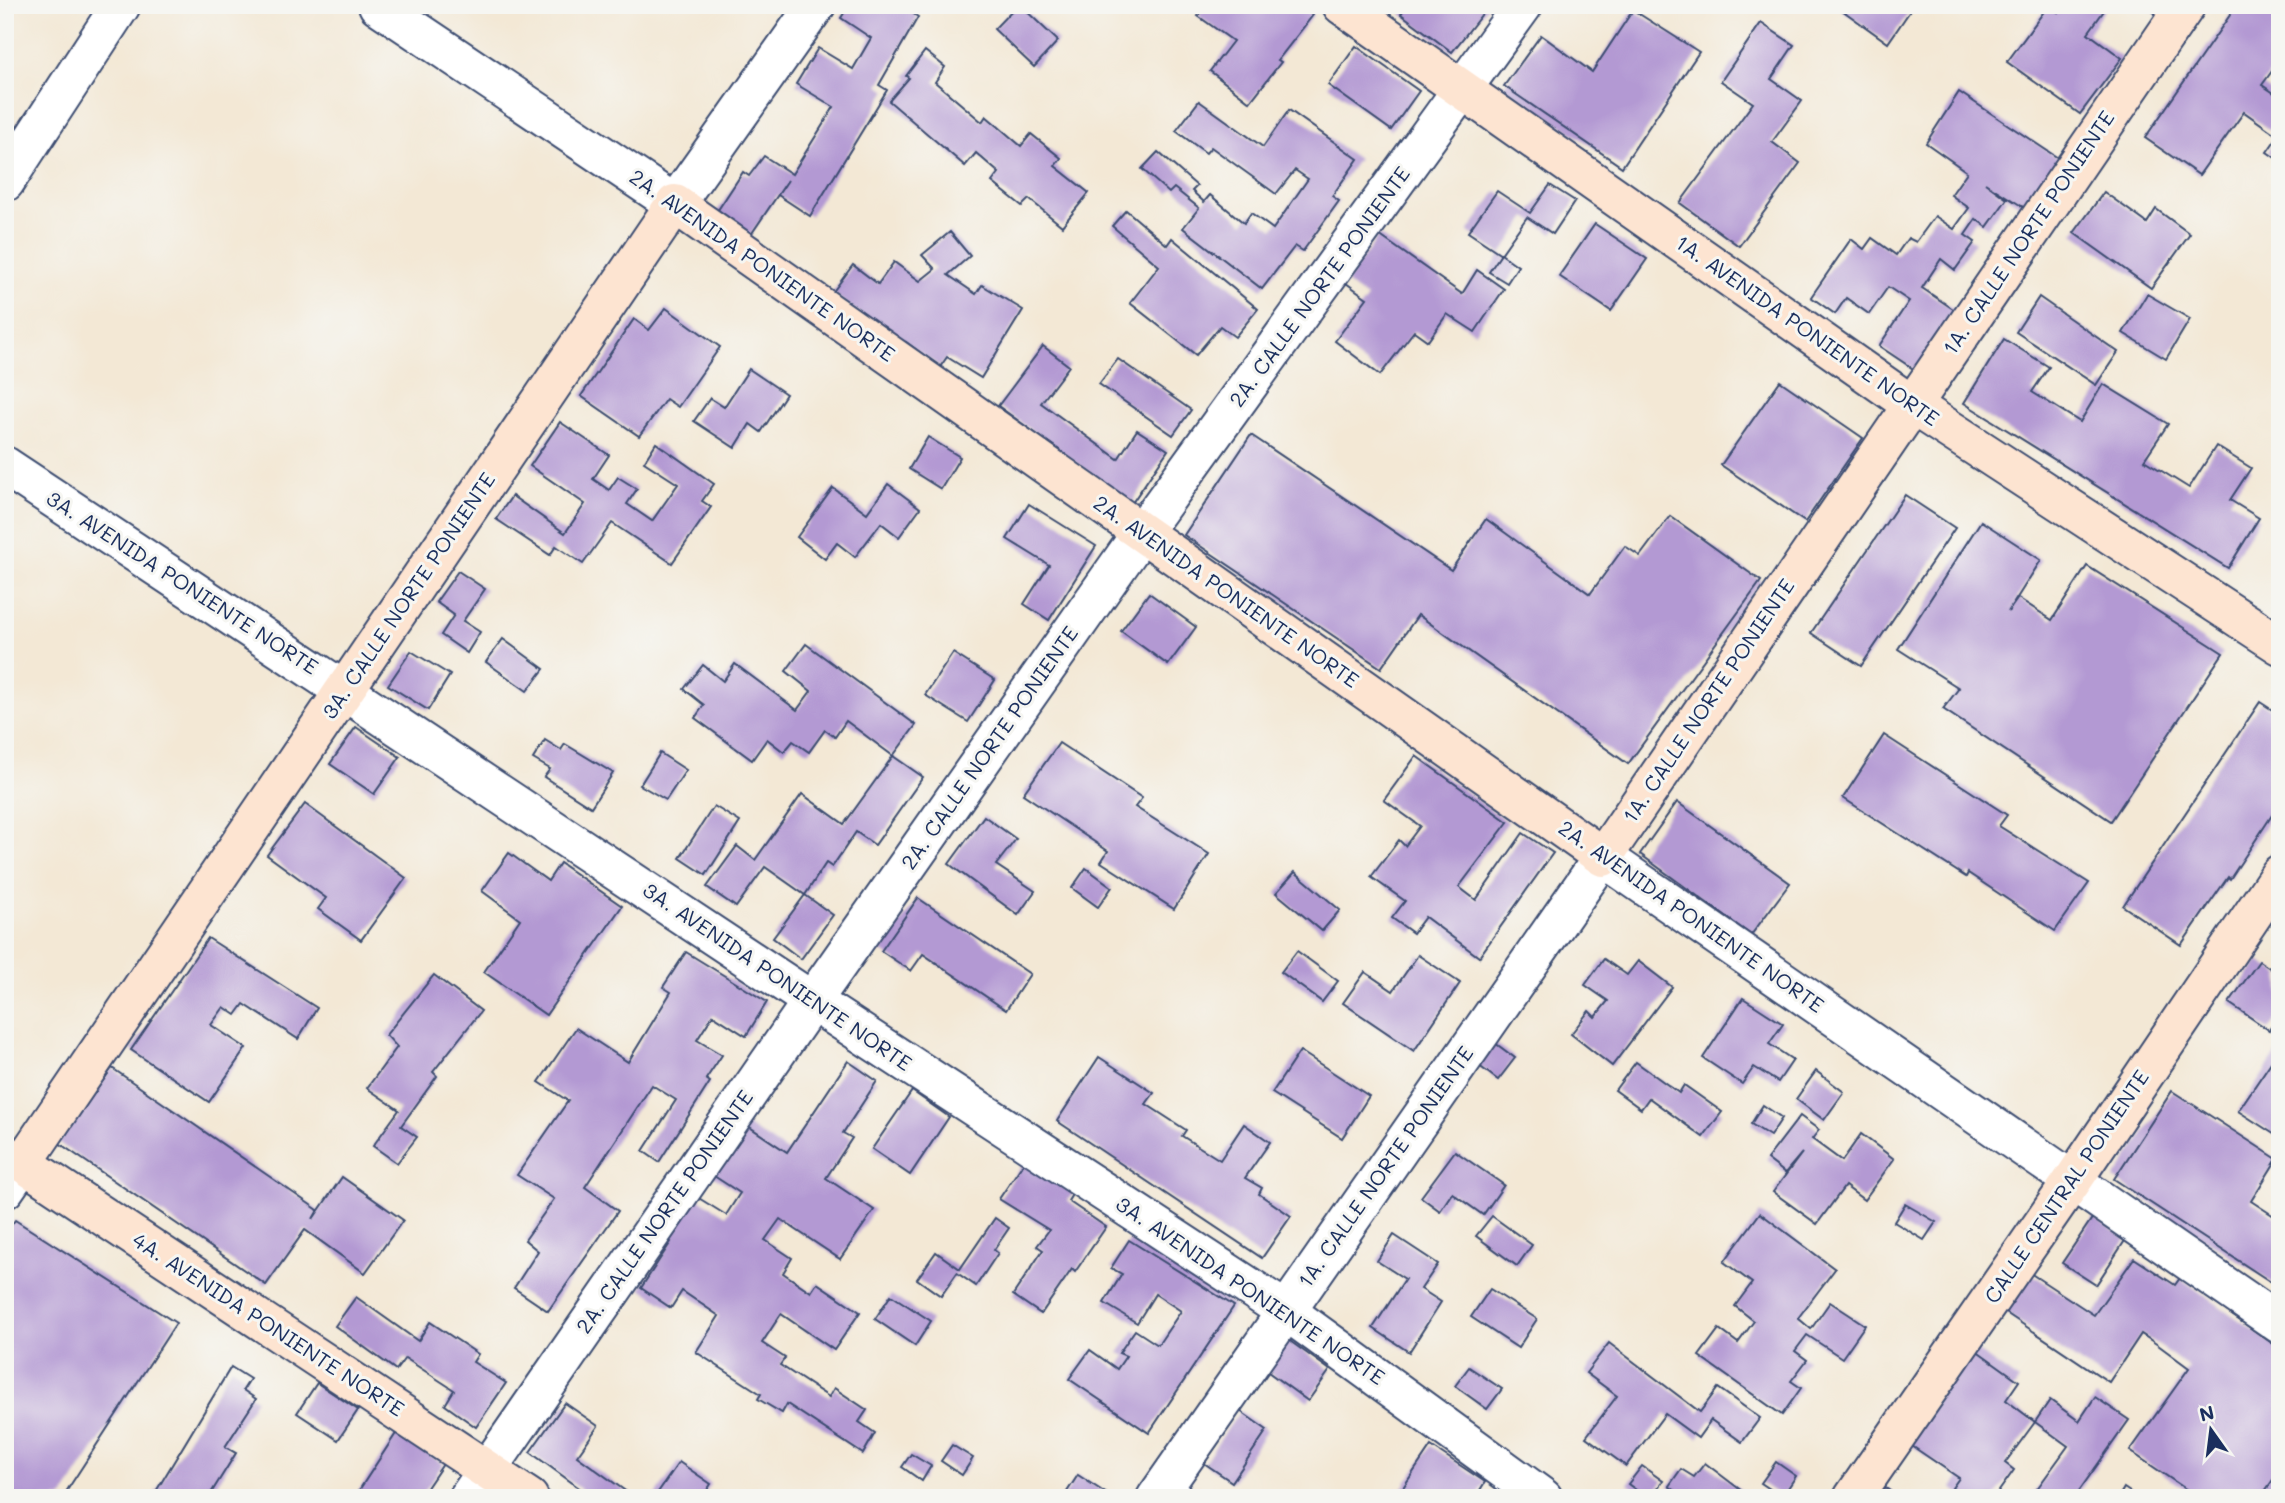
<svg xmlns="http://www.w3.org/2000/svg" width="2285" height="1503" font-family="Mali,sans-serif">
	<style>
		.building { fill: #b399d3 }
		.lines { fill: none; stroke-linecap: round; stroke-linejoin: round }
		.street-casing { stroke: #3b4b70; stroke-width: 42 }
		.secondary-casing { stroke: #3b4b70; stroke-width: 42 }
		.street { stroke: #fff; stroke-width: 38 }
		.secondary { stroke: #fde4d1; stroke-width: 38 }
		.labels { text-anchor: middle; stroke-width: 6; stroke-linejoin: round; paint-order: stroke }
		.street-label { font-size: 21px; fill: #1b2f5e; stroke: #f6f6f2 }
	</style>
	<rect width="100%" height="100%" fill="#f6f6f2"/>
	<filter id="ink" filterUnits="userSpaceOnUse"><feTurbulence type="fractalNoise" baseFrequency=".0143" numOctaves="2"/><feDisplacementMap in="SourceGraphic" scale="14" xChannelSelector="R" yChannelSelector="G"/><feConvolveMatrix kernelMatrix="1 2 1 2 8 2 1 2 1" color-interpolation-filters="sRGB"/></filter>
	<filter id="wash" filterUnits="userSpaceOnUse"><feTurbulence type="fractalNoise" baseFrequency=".00686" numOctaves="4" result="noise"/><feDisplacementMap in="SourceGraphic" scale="28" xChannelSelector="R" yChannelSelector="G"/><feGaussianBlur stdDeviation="1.57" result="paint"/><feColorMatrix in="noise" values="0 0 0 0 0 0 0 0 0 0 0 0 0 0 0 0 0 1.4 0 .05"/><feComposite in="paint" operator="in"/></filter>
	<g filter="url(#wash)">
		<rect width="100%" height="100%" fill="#f3e8d5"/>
		<g id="blocks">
			<!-- building -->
			<g class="building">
				<path d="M849 5H868L874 9 877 5H900L918 17 879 85 887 90 810 216 778 195 788 180 750 236 716 213 743 172 749 176 764 156 792 174 834 107 796 84 818 48 853 69 871 38 841 18Z"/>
				<path d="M1017 5H1020L1058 41 1034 67 994 29Z"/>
				<path d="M1206 5H1299L1313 15 1278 60 1281 62 1250 102 1210 71 1233 41 1198 16Z"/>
				<path d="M1407 5H1489L1452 52 1401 14Z"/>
				<path d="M1835 5H1914L1888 43Z"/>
				<path d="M2062 5H2108L2088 33 2122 58 2080 114 2007 62 2048 6 2058 12Z"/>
				<path d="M2144 5H2177L2166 21Z"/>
				<path d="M2237 5H2280V60L2262 85 2280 97V161L2267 152 2278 136 2244 112 2199 175 2145 138Z"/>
				<path d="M1633 10 1699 52 1622 167 1504 86 1541 35 1592 72Z"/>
				<path d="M1761 23 1794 45 1771 79 1802 101 1772 142 1800 163 1739 246 1680 203 1753 103 1721 81Z"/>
				<path d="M1356 46 1419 91 1391 130 1328 85Z"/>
				<path d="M925 51 945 67 935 82 982 122 986 116 1021 146 1031 134 1061 158 1055 166 1089 193 1062 226 1029 199 1022 206 992 182 999 173 976 153 965 166 889 101 909 78 906 76Z"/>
				<path d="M1959 92 2061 160 2028 210 1985 183 2007 199 1987 227 1976 219 1965 235 1975 242 1955 270 1941 259 1922 288 1959 313 1918 372 1879 346 1909 301 1888 287 1869 314 1846 298 1835 314 1811 297 1851 239 1864 249 1872 238 1896 255 1908 238 1916 242 1935 216 1954 229 1969 208 1951 195 1967 172 1926 143Z"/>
				<path d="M1199 101 1263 147 1289 110 1358 159 1332 196 1339 201 1303 251 1295 246 1262 289 1183 228 1199 208 1174 188 1169 193 1142 169 1158 152 1197 186 1192 191 1204 202 1210 195 1244 223 1251 213 1273 229 1308 179 1295 170 1276 194 1211 147 1206 153 1176 131Z"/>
				<path d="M1550 185 1575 201 1553 234 1527 217 1501 254 1518 266 1507 283 1489 272 1501 254 1468 232 1497 191 1530 213Z"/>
				<path d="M2104 192 2147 223 2156 209 2190 234 2151 288 2074 233Z"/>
				<path d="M1126 210 1167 245 1172 238 1258 309 1235 337 1220 326 1196 355 1130 303 1159 266 1112 226Z"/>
				<path d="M1595 224 1647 259 1611 311 1559 276Z"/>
				<path d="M950 232 970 256 948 275 976 294 982 285 1023 310 981 378 947 357 940 367 906 342 903 346 832 293 853 265 878 284 894 262 920 281 935 269 922 255Z"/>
				<path d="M1379 235 1462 294 1477 270 1504 289 1475 332 1447 314 1428 341 1414 331 1380 375 1335 341 1367 298 1346 283Z"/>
				<path d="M2147 294 2190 319 2166 359 2123 333Z"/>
				<path d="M2039 297 2118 352 2096 385 2016 332Z"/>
				<path d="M666 308 720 347 678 407 666 399 639 436 581 396 634 319 649 330Z"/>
				<path d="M2004 339 2049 367 2032 392 2080 422 2103 384 2168 424 2144 460 2189 488 2216 446 2251 468 2230 500 2259 518 2228 568 1964 403Z"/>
				<path d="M1043 346 1069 366 1041 403 1118 459 1137 430 1168 450 1132 503 998 406Z"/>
				<path d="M1118 359 1191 410 1173 435 1099 384Z"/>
				<path d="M749 369 786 394 761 432 750 424 735 448 694 421 710 398 724 407Z"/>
				<path d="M1780 381 1863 438 1805 522 1721 465Z"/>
				<path d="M560 422 609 455 593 479 609 490 618 477 637 489 627 504 652 521 678 484 644 462 656 443 714 484 702 501 711 507 672 563 612 523 583 564 556 546 550 555 496 519 512 496 565 533 585 504 530 466Z"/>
				<path d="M1251 435 1451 570 1486 519 1590 594 1625 546 1640 556 1670 516 1761 581 1628 764 1418 615 1381 668 1184 535Z"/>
				<path d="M928 437 960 457 941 489 909 469Z"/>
				<path d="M888 484 920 508 899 537 881 523 855 557 837 543 825 559 797 537 833 488 867 513Z"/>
				<path d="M1905 495 1955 528 1861 666 1811 633Z"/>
				<path d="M1029 504 1096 546 1049 620 1024 604 1049 565 1007 539Z"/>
				<path d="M1981 521 2041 560 2008 612 2018 598 2052 620 2087 566 2223 653 2111 821 1943 709 1959 688 1898 649Z"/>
				<path d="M458 571 485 589 463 621 480 632 467 653 441 635 454 615 436 602Z"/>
				<path d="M1149 593 1196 627 1168 665 1121 631Z"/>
				<path d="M503 639 544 669 527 691 486 662Z"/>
				<path d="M806 644 916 725 893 756 923 777 875 845 856 832 832 867 826 863 805 895 765 867 736 907 707 887 737 846 755 860 802 794 844 824 893 756 846 721 835 737 825 730 809 752 793 741 784 752 767 739 752 760 695 718 704 705 684 689 703 665 723 681 735 664 797 710 811 691 786 671Z"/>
				<path d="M411 651 450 675 428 710 388 685Z"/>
				<path d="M953 653 995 680 968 722 925 695Z"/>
				<path d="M2260 702 2280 715V803L2230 879 2228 877 2181 945 2123 906Z"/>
				<path d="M356 727 400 757 374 794 330 764Z"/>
				<path d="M1884 735 2007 815 1999 826 2089 883 2055 931 1968 873 1966 877 1843 798Z"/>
				<path d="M545 740 561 750 565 744 613 773 591 807 544 777 550 769 533 759Z"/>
				<path d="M1059 743 1142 798 1135 807 1209 854 1174 909 1101 862 1108 851 1023 794Z"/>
				<path d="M660 753 686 770 666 800 640 785Z"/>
				<path d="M1416 756 1508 822 1459 887 1476 900 1523 833 1553 853 1479 957 1425 917 1413 933 1392 918 1405 901 1371 877 1399 840 1405 846 1420 826 1384 800Z"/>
				<path d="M1677 802 1790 883 1751 935 1640 854Z"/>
				<path d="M305 804 406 878 361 940 318 909 326 898 267 855Z"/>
				<path d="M714 806 740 822 706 875 680 858Z"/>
				<path d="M984 816 1016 839 996 865 1035 891 1018 915 949 864Z"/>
				<path d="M509 853 548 881 560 863 622 906 546 1015 484 972 520 919 482 891Z"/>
				<path d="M1086 868 1112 887 1098 907 1072 888Z"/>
				<path d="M1295 872 1340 910 1322 931 1276 893Z"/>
				<path d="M805 895 833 915 801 959 773 938Z"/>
				<path d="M918 898 1030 974 1006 1010 923 954 911 971 881 951Z"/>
				<path d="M208 938 317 1008 298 1039 244 1004 236 1015 224 1007 211 1025 246 1048 209 1102 131 1050Z"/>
				<path d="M1297 951 1338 981 1322 1002 1281 972Z"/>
				<path d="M686 952 767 1002 746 1036 713 1015 697 1040 722 1055 706 1079 710 1082 659 1162 643 1151 676 1100 652 1085 585 1187 618 1211 548 1311 514 1288 538 1251 525 1240 554 1199 517 1175 568 1101 539 1082 576 1028 628 1062 671 992 663 987Z"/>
				<path d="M1418 955 1460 983 1414 1051 1343 1003 1365 972 1393 991Z"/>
				<path d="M1604 959 1627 975 1638 961 1672 987 1612 1066 1571 1034 1589 1011 1595 1017 1608 1001 1585 985Z"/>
				<path d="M2259 961 2280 975V1014L2269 1030 2229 1003Z"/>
				<path d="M434 975 481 1011 433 1072 437 1076 401 1126 417 1137 397 1163 373 1146 399 1110 367 1088 397 1047 386 1035Z"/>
				<path d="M1743 998 1783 1024 1769 1044 1793 1060 1778 1082 1754 1067 1742 1084 1703 1058Z"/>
				<path d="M1487 1037 1515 1058 1498 1080 1470 1059Z"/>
				<path d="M2280 1049V1138L2238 1111Z"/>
				<path d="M1300 1051 1369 1096 1342 1138 1272 1093Z"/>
				<path d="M1099 1057 1154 1093 1146 1104 1186 1130 1182 1136 1220 1160 1244 1124 1270 1142 1245 1178 1262 1188 1259 1194 1291 1216 1262 1258 1057 1121Z"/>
				<path d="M848 1061 877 1081 843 1133 852 1138 826 1178 874 1210 840 1259 780 1219 765 1240 792 1258 783 1273 811 1292 817 1283 860 1312 834 1350 781 1314 762 1343 785 1358 780 1365 829 1397 834 1388 867 1410 859 1422 875 1433 863 1454 787 1404 782 1413 758 1399 761 1394 696 1352 719 1316 682 1291 671 1308 641 1288 671 1242 661 1235 689 1192 726 1215 740 1193 711 1174 745 1124 787 1152Z"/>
				<path d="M1636 1062 1679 1093 1684 1085 1722 1112 1703 1137 1649 1098 1641 1109 1615 1090Z"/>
				<path d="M112 1068 318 1210 313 1219 342 1177 403 1220 365 1273 305 1230 266 1285 59 1143Z"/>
				<path d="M1816 1071 1844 1092 1824 1120 1796 1099Z"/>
				<path d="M912 1091 949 1117 910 1175 872 1149Z"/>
				<path d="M2172 1091 2277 1159 2251 1201 2280 1220V1288L2114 1179Z"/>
				<path d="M1763 1105 1782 1118 1770 1136 1751 1124Z"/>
				<path d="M1800 1116 1819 1130 1812 1139 1842 1161 1861 1134 1894 1159 1864 1200 1845 1186 1817 1224 1773 1192 1802 1153 1785 1173 1767 1159Z"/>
				<path d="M1455 1151 1504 1185 1483 1215 1452 1193 1440 1211 1421 1197Z"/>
				<path d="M1025 1161 1073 1193 1068 1201 1106 1227 1075 1272 1072 1269 1041 1314 1013 1295 1043 1250 1037 1246 1049 1230 999 1199Z"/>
				<path d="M1905 1204 1936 1222 1924 1240 1894 1222Z"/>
				<path d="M1760 1213 1835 1269 1798 1318 1811 1329 1830 1302 1865 1325 1842 1358 1807 1335 1795 1351 1807 1360 1791 1381 1801 1388 1782 1415 1699 1356 1719 1329 1738 1343 1754 1321 1735 1306 1752 1283 1724 1262Z"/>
				<path d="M1492 1216 1532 1245 1517 1266 1476 1236Z"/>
				<path d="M2093 1217 2126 1239 2096 1285 2062 1263Z"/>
				<path d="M995 1218 1009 1228 994 1250 998 1253 976 1286 957 1273 941 1296 917 1279 936 1252 960 1269Z"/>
				<path d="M15 1220 176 1323 62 1498H5V1234Z"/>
				<path d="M1394 1235 1438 1264 1421 1289 1441 1302 1409 1352 1373 1328 1405 1279 1377 1261Z"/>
				<path d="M1129 1240 1234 1306 1149 1433 1069 1379 1090 1350 1117 1369 1126 1356 1119 1353 1135 1330 1158 1345 1181 1311 1155 1294 1137 1323 1104 1303 1122 1274 1111 1268Z"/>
				<path d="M2134 1258 2175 1285 2180 1278 2280 1349V1470L2260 1498H2199L2130 1451 2189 1368 2158 1345 2141 1334 2109 1382 2003 1311 2030 1273 2094 1315Z"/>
				<path d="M1490 1289 1537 1319 1518 1348 1471 1317Z"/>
				<path d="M891 1295 931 1321 915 1346 875 1319Z"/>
				<path d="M356 1297 418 1341 430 1322 478 1354 473 1362 506 1383 476 1427 445 1405 454 1390 405 1358 396 1370 335 1326Z"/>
				<path d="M1287 1339 1330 1370 1308 1401 1264 1369Z"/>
				<path d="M1609 1343 1700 1412 1718 1388 1760 1418 1742 1442 1711 1420 1698 1438 1665 1414 1626 1466 1586 1437 1617 1396 1586 1373Z"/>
				<path d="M1969 1345 2019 1381 2006 1400 2035 1422 2005 1463 2014 1470 1994 1498H1966L1952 1488 1959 1478 1909 1444Z"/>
				<path d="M231 1367 250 1379 243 1390 256 1399 225 1447 236 1453 208 1498H152Z"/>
				<path d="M1469 1367 1502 1389 1487 1409 1455 1386Z"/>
				<path d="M317 1383 358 1410 338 1440 297 1413Z"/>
				<path d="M2095 1397 2129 1420 2074 1498H2040L2034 1493 2068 1446 2035 1422 2050 1400 2079 1421Z"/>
				<path d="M565 1403 598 1426 577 1456 635 1498H593L530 1452Z"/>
				<path d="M1240 1411 1267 1430 1232 1482 1204 1463Z"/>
				<path d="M397 1432 443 1464 420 1498H354Z"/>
				<path d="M952 1445 973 1458 962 1475 941 1461Z"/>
				<path d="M1431 1446 1485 1482 1475 1498H1396Z"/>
				<path d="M911 1454 931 1466 922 1481 902 1467Z"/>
				<path d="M679 1462 711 1484 702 1498H654Z"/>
				<path d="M1776 1462 1796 1476 1782 1497 1761 1483Z"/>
				<path d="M1705 1463 1746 1494 1744 1498H1685L1669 1486 1681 1469 1694 1477Z"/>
				<path d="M1642 1466 1663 1481 1650 1498H1647L1628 1484Z"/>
				<path d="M1078 1475 1113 1498H1063Z"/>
				<path d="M1883 1486 1900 1498H1875Z"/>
				<path d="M2124 1488 2139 1498H2118Z"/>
			</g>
		</g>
	</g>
	<g filter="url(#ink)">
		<use href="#blocks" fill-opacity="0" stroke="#3b4b70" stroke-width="2"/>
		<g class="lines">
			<!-- street casing -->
			<g class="street-casing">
				<g id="street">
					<path d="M378 5 675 204 816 5"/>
					<path d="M5 182 121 5"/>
					<path d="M5 466 812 1001 1286 1311 1543 1498"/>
					<path d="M5 1189 23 1163"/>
					<path d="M468 1498 812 1001 1142 532 1523 5"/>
					<path d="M1156 1498 1603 857 2280 1324"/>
				</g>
			</g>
			<!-- secondary casing -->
			<g class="secondary-casing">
				<g id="secondary">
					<path d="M1342 5 1912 405 2280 645"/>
					<path d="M5 1155 23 1163 529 1498"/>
					<path d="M23 1163 675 204 1603 857 2186 5"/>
					<path d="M1853 1498 2073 1180 2280 874"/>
				</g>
			</g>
			<!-- street -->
			<use href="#street" class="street"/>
			<!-- secondary -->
			<use href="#secondary" class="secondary"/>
		</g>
	</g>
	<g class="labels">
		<!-- street labels -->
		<g class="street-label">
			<text transform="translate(2029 233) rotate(-56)" y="7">1A. CALLE NORTE PONIENTE</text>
			<text transform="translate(762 266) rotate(35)" y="7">2A. AVENIDA PONIENTE NORTE</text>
			<text transform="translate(1320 287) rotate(-54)" y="7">2A. CALLE NORTE PONIENTE</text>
			<text transform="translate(1807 331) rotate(35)" y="7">1A. AVENIDA PONIENTE NORTE</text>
			<text transform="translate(182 583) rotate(33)" y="7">3A. AVENIDA PONIENTE NORTE</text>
			<text transform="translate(1226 592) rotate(35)" y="7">2A. AVENIDA PONIENTE NORTE</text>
			<text transform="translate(409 596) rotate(-56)" y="7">3A. CALLE NORTE PONIENTE</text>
			<text transform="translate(1709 701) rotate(-56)" y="7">1A. CALLE NORTE PONIENTE</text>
			<text transform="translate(990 748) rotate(-55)" y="7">2A. CALLE NORTE PONIENTE</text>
			<text transform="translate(1691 917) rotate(35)" y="7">2A. AVENIDA PONIENTE NORTE</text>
			<text transform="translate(777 977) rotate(34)" y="7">3A. AVENIDA PONIENTE NORTE</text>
			<text transform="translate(1386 1167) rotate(-55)" y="7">1A. CALLE NORTE PONIENTE</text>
			<text transform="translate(2067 1187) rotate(-56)" y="7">CALLE CENTRAL PONIENTE</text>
			<text transform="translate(665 1212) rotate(-55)" y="7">2A. CALLE NORTE PONIENTE</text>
			<text transform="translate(1250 1291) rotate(34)" y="7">3A. AVENIDA PONIENTE NORTE</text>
			<text transform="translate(268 1325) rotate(33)" y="7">4A. AVENIDA PONIENTE NORTE</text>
		</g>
	</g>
	<!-- margin -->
	<rect width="2285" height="1503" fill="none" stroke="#f6f6f2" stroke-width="28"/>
	<!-- north arrow -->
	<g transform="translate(2211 1430) rotate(346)" stroke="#f6f6f2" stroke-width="5" paint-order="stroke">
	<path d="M0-5L12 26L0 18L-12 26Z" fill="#1b2f5e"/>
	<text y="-10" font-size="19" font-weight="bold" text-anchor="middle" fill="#1b2f5e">N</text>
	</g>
</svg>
